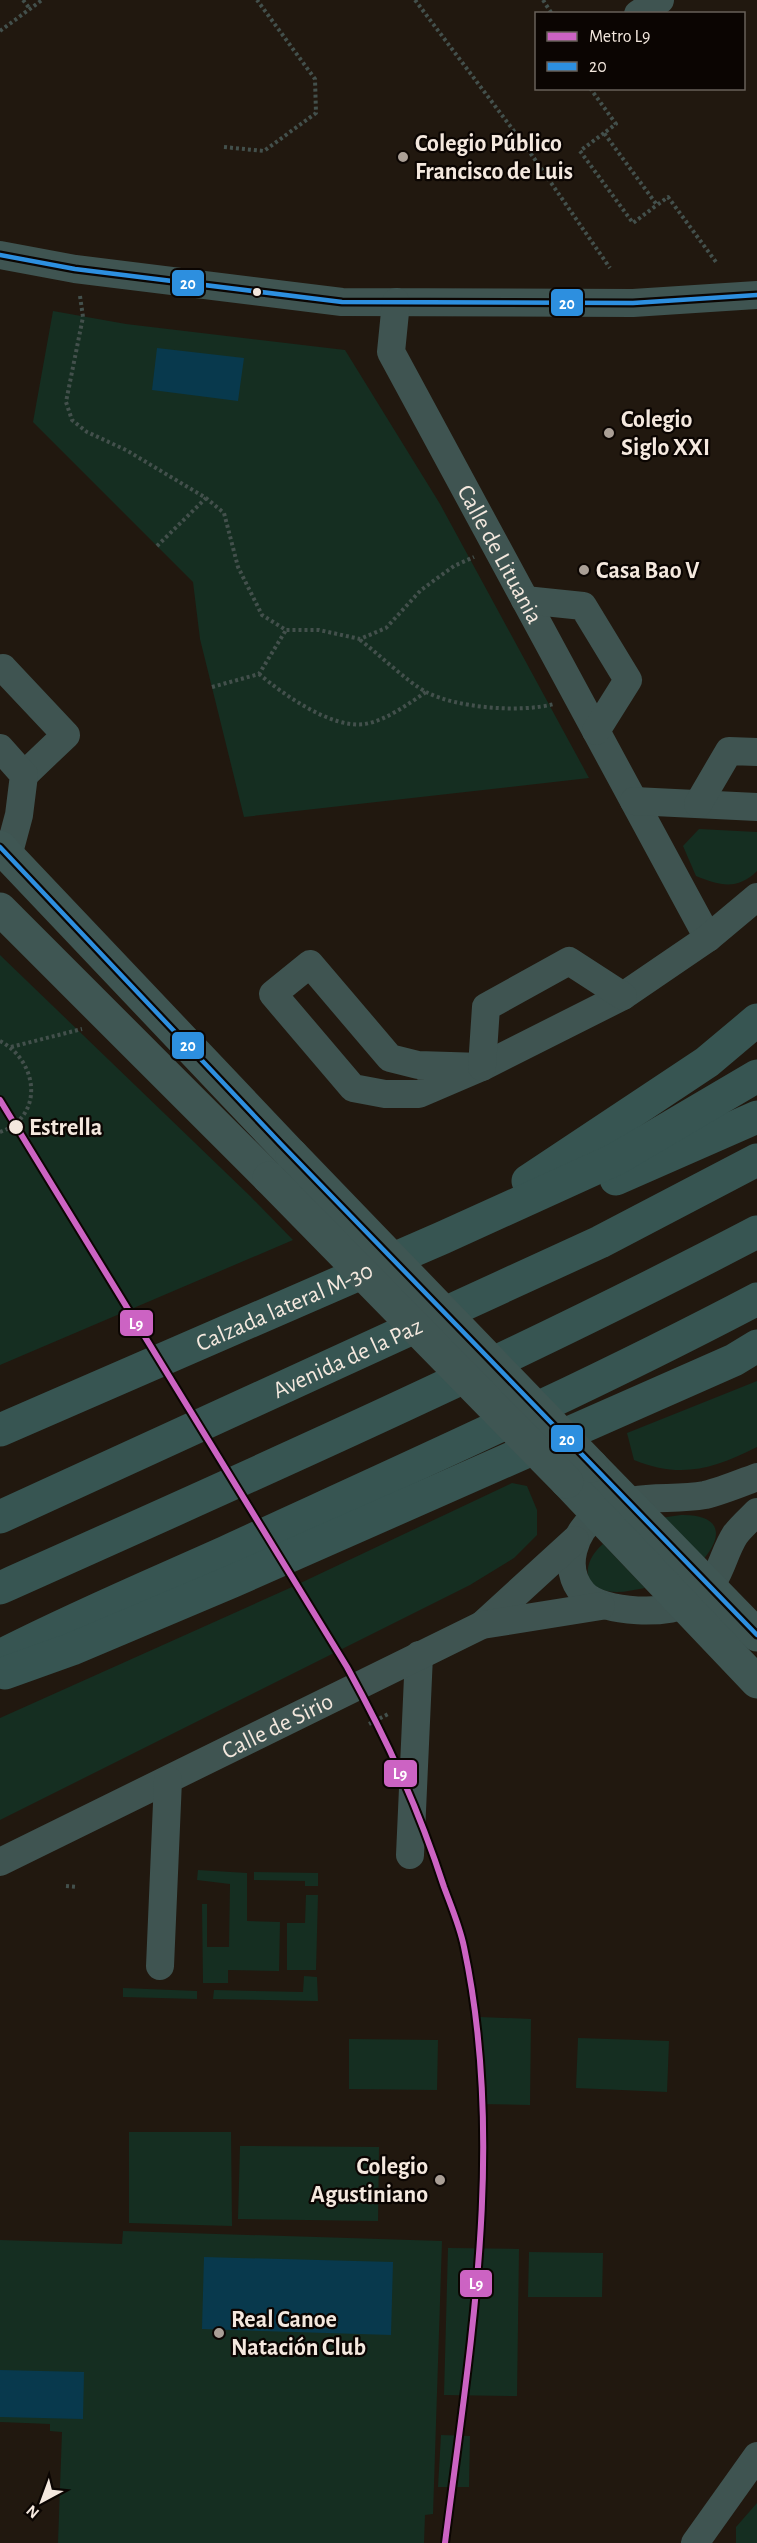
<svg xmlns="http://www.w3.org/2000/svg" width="757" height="2543" font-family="'Alegreya Sans',sans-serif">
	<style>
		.green { fill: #152e21 }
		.water { fill: #08394d }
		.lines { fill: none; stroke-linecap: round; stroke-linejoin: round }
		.path { stroke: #43504c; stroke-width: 4; stroke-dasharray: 3 3; stroke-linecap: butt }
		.minor { stroke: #3f5451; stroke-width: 28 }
		.major { stroke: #3f5653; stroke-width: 33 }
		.highway { stroke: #375552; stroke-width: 33 }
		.major-bridge { stroke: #3f5653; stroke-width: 33 }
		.bus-1-casing { stroke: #0b0502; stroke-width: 9 }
		.bus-1 { stroke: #2d8fdf; stroke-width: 4.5 }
		.metro-1-casing { stroke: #0b0502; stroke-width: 10 }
		.metro-1 { stroke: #cc63c3; stroke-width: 6 }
		.poi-dot { fill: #aa9f96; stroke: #0b0502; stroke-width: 2 }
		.bus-dot { fill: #f4e8de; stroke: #0b0502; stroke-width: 2 }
		.labels { text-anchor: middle; stroke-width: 4.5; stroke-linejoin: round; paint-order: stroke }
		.poi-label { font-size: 24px; font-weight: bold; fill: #f4e8de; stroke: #0b0502; text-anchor: start }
		.street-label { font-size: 24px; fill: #f4e8de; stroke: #0b0502 }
		.stop-label { font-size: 24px; font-weight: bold; fill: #f4e8de; stroke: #0b0502; text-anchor: start }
		.line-badge { stroke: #0b0502; stroke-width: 2 }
		.badge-label { font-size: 16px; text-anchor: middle; font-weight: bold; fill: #fff }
	</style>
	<rect width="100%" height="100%" fill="#21180f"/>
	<!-- green -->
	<g class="green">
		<path d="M53 311 126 324 345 350 440 504 589 778 244 817 200 639 193 582 33 422Z"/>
		<path d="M699 829 757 832V871C737 891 719 885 696 876L683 846Z"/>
		<path d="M0 955 249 1195 293 1240 0 1365Z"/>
		<path d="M757 1381V1447C713 1469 681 1479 634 1460L627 1433Z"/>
		<path d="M512 1483 527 1486 537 1510V1535L514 1558 470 1585 0 1820V1718L292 1587Z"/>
		<path d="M681 1515C720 1514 726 1535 701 1562L660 1518Z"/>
		<path d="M603 1544 645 1588C633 1590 619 1594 607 1591 578 1584 586 1558 603 1544Z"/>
		<path d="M198 1870 247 1873V1921L280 1922 279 1971 228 1970V1983H203L202 1904H207V1947H229L230 1884 197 1880Z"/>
		<path d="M254 1872 318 1873V1886H305V1881L254 1880Z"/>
		<path d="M306 1895H318L316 1970H287V1923H305Z"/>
		<path d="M304 1976 317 1977 318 2001 213 1999 214 1990 303 1992Z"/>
		<path d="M123 1988 197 1991V1999L123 1997Z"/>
		<path d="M480 2017 531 2019 530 2105 478 2104Z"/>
		<path d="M578 2038 669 2041 667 2092 576 2088Z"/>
		<path d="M349 2039 438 2040 437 2090 349 2089Z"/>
		<path d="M129 2132H231L232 2226 129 2223Z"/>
		<path d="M240 2146 379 2147 378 2221 238 2219Z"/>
		<path d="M123 2231 442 2241 433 2514 425 2515 424 2543H58L62 2432 50 2431V2424L0 2422V2240L122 2244Z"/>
		<path d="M448 2248 519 2249 517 2396 444 2395Z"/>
		<path d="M529 2252 603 2253 602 2297H528Z"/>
		<path d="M441 2435 470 2436 469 2487H438Z"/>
		<path d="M757 2503V2543H736V2527Z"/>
	</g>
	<!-- water -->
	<g class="water">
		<path d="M157 348 244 358 238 401 152 390Z"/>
		<path d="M204 2257 393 2262 391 2335 202 2329Z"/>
		<path d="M0 2370 84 2372 83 2419 0 2417Z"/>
	</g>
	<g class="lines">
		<!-- path -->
		<g class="path">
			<path d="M23 0 30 9"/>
			<path d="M415 0 529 151 610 268"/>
			<path d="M543 0 552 14"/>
			<path d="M0 31 42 0"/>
			<path d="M590 88 616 124 604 133 657 205 668 197 716 262"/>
			<path d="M604 133 580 151 633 223 657 205"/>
			<path d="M224 147 264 151 316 113 315 79 257 0"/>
			<path d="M80 296 83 317 66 402 72 420 87 432 126 450 206 498 224 513 238 567 262 615 286 630H319L360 639 386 628 421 590 454 566 474 557"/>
			<path d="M157 546 206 498"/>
			<path d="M360 640C379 654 406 681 426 692 457 708 520 713 554 704"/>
			<path d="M259 674C283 694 331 729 365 724 387 720 408 704 426 692"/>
			<path d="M212 687 259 674 286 630"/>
			<path d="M0 1041C38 1061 45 1116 0 1132"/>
			<path d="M11 1047 82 1029"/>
			<path d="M369 1724 390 1713"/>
			<path d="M66 1886 78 1887"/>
		</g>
		<!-- minor -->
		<g class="minor">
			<path d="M638 14 660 0"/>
			<path d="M0 255 75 269 342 302 633 303 757 295"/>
			<path id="s1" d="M396 302 391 352 708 938"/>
			<path d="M525 600 583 606 628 680 596 731"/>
			<path d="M0 671 3 668 66 735 24 775"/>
			<path d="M0 748 24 775 19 815 8 856"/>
			<path d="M634 801 757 807"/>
			<path d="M698 804 729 751 757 752"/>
			<path d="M482 1067 418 1065 390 1058 310 964 273 994 353 1088 385 1094H419L482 1067 623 996 708 938 757 897"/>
			<path d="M482 1067 486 1007 569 961 623 996"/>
			<path d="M757 1477C741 1483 722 1491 705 1495 666 1502 635 1491 599 1514 574 1530 561 1568 583 1593 601 1614 673 1616 695 1600 721 1582 721 1557 735 1535 741 1527 750 1519 757 1512"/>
			<path d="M482 1625 575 1540"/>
			<path d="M410 1855 419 1655"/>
			<path id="s2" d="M0 1862 482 1625 601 1606"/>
			<path d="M160 1966 168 1780"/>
			<path d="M695 2543 757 2456"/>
		</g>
		<!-- major -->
		<g class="major">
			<path d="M0 847 292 1155"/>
			<path d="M0 909 269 1178"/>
			<path d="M592 1466 757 1635"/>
			<path d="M567 1482 757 1682"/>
		</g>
		<!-- highway -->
		<g class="highway">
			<path d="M616 1179 757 1117"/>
			<path d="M528 1181 707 1062 757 1020"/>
			<path id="s3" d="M0 1430 442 1238 616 1159 757 1076"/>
			<path id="s4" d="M0 1517 600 1242 757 1160"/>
			<path d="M0 1588C255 1474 510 1361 757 1232"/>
			<path d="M0 1656C74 1618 150 1586 226 1552 404 1470 584 1390 757 1299"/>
			<path d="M5 1673 72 1649 233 1581 734 1360 757 1346"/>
		</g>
		<!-- major-bridge -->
		<g class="major-bridge">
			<path d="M292 1155 592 1466"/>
			<path d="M269 1178 567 1482"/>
		</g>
		<!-- bus-1 casing -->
		<g class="bus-1-casing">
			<g id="bus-1">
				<path d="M0 255 75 269 342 302 633 303 757 295"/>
				<path d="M0 847 281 1144 757 1635"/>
			</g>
		</g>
		<!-- bus-1 -->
		<use href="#bus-1" class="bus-1"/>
		<!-- metro-1 casing -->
		<g class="metro-1-casing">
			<path id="metro-1" d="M0 1100 347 1667C387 1740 418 1807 444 1887 451 1906 460 1927 464 1947 506 2145 470 2346 445 2543"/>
		</g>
		<!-- metro-1 -->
		<use href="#metro-1" class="metro-1"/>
	</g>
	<!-- markers -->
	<g class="poi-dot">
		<circle cx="403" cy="157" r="6"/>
		<circle cx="609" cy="433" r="6"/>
		<circle cx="584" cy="570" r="6"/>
		<circle cx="440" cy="2180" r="6"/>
		<circle cx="219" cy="2333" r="6"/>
	</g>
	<g class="bus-dot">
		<circle cx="257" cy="292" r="5"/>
		<circle cx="16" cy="1127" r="8"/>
	</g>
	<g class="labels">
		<!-- poi labels -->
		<g class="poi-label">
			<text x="415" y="151">Colegio Público<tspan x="415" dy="28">Francisco de Luis</tspan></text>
			<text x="621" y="427">Colegio<tspan x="621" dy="28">Siglo XXI</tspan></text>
			<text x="596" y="578">Casa Bao V</text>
			<text x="428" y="2174" text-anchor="end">Colegio<tspan x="428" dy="28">Agustiniano</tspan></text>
			<text x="231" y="2327">Real Canoe<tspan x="231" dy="28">Natación Club</tspan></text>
		</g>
		<!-- street labels -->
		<g class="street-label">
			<text dy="8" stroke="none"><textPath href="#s1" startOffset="280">Calle de Lituania</textPath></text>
			<text dy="8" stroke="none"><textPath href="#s3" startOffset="310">Calzada lateral M-30</textPath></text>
			<text dy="8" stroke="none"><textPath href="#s4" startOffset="382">Avenida de la Paz</textPath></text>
			<text dy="8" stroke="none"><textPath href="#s2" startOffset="309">Calle de Sirio</textPath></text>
		</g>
		<!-- stop labels -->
		<g class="stop-label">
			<text x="29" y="1135">Estrella</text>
		</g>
	</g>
	<g class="line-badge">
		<rect x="171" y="269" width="34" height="28" rx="6" fill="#2d8fdf"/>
		<rect x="550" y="288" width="34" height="29" rx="6" fill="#2d8fdf"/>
		<rect x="171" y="1031" width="34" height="29" rx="6" fill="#2d8fdf"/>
		<rect x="119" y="1309" width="35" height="28" rx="6" fill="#cc63c3"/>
		<rect x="550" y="1424" width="34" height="29" rx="6" fill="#2d8fdf"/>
		<rect x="383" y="1759" width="35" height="29" rx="6" fill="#cc63c3"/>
		<rect x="459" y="2269" width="34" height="29" rx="6" fill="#cc63c3"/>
	</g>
	<g class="badge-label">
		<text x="188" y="289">20</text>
		<text x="567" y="309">20</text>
		<text x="188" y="1051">20</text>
		<text x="136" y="1329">L9</text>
		<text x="567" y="1445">20</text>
		<text x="400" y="1779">L9</text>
		<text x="476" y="2289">L9</text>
	</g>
	<!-- legend -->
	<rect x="535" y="12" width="210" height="78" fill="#0b0502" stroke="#68605a" stroke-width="1.5"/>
	<rect x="547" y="32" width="30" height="9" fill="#cc63c3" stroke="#68605a" stroke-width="1.5"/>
	<text x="589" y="42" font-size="18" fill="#f4e8de">Metro L9</text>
	<rect x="547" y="62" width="30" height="9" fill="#2d8fdf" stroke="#68605a" stroke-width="1.5"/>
	<text x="589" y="72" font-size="18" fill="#f4e8de">20</text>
	<!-- north arrow -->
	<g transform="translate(42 2501) rotate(221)" stroke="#0b0502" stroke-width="4.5" paint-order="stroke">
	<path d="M0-4.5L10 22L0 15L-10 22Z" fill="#f4e8de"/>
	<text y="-9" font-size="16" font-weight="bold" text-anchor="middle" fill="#f4e8de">N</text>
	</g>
</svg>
